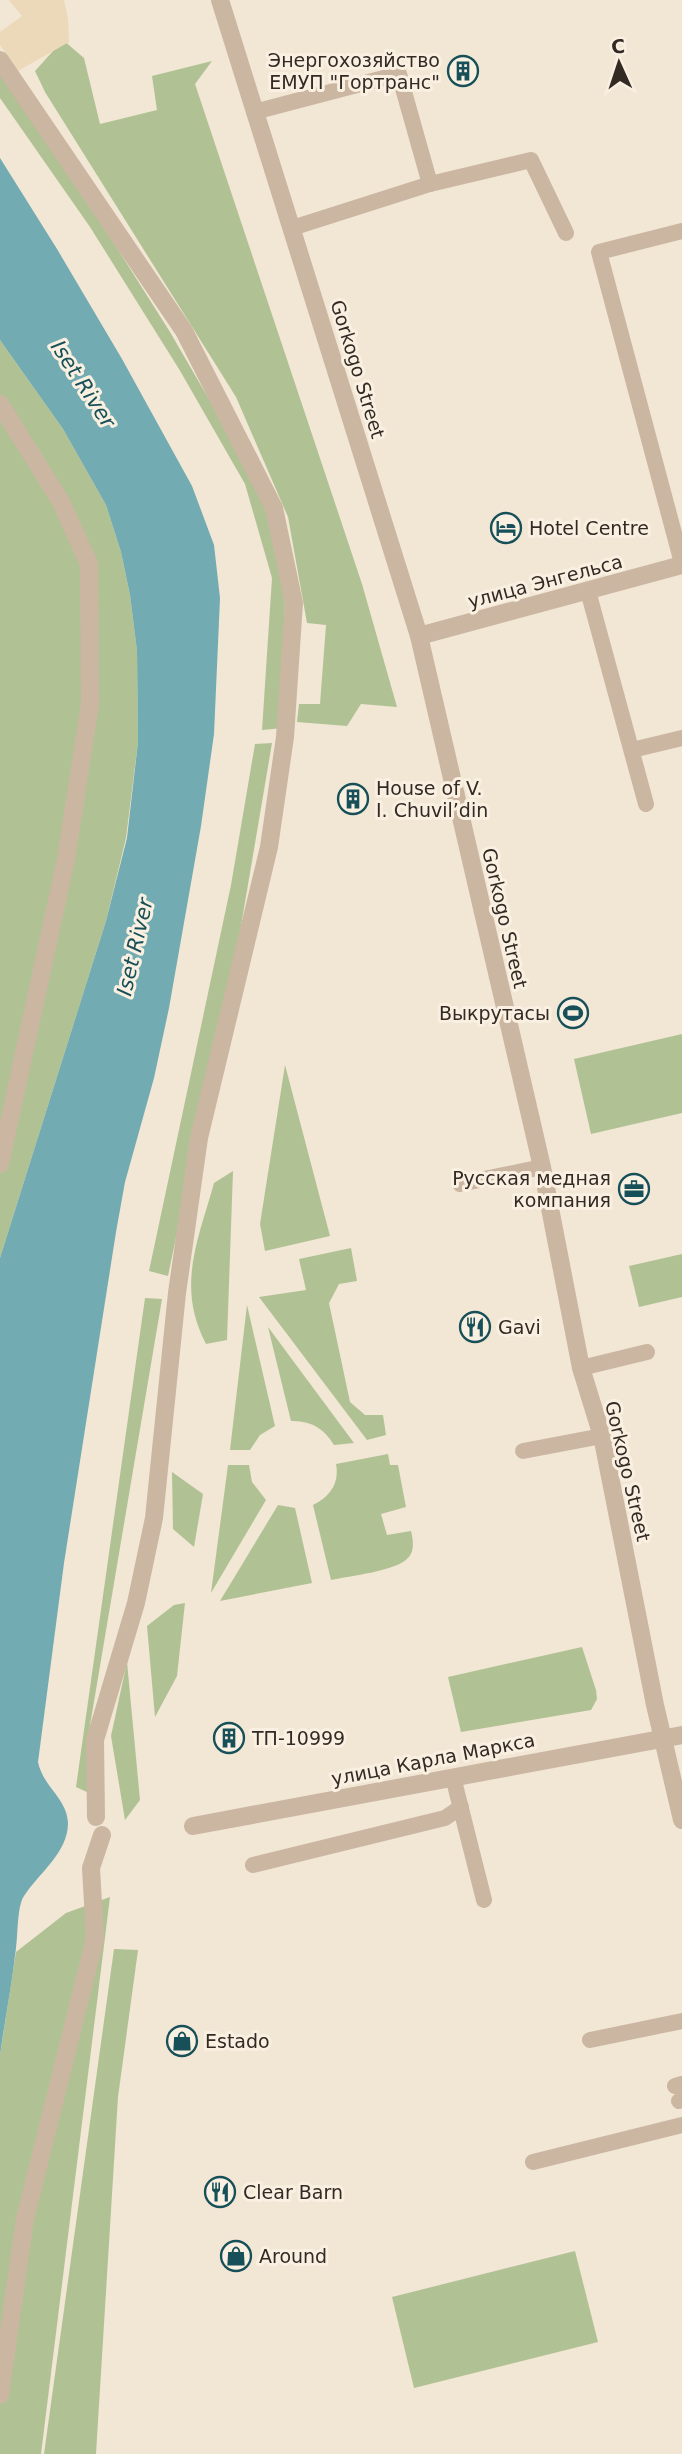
<svg xmlns="http://www.w3.org/2000/svg" width="682" height="2454" font-family="'DejaVu Sans',sans-serif">
	<style>
		.green { fill: #b0c294 }
		.plaza { fill: #ecd9ba }
		.water { fill: #72abb1 }
		.lines { fill: none; stroke-linecap: round; stroke-linejoin: round }
		.lane { stroke: #cbb6a1; stroke-width: 16 }
		.street { stroke: #cbb6a1; stroke-width: 18 }
		.labels { text-anchor: middle; stroke-width: 6; stroke-linejoin: round; paint-order: stroke }
		.poi-label { font-size: 19px; fill: #342a24; stroke: #faf0e1; text-anchor: start }
		.street-label { font-size: 19px; fill: #342a24; stroke: #faf0e1 }
		.water-label { font-size: 21px; font-style: italic; fill: #175058; stroke: #faf0e1 }
	</style>
	<rect width="100%" height="100%" fill="#f2e6d5"/>
	<!-- green -->
	<g class="green">
		<path d="M63 40 84 58 100 124 157 110 152 76 212 61 195 84 362 584 397 707 361 704 347 726 297 722 299 704H320L326 625 307 623 288 517 236 397 45 92 35 71Z"/>
		<path d="M0 66 11 80 170 332 271 506 285 584 284 728 262 730 272 578 245 484 179 369 90 227 0 98Z"/>
		<path d="M0 340 63 429 106 505 121 552 130 595 137 651 138 742 126 838 106 921 0 1258Z"/>
		<path d="M272 743 241 926 168 1276 149 1271 231 885 255 744Z"/>
		<path d="M682 1034V1113L591 1134 574 1059Z"/>
		<path d="M285 1065 330 1236 265 1251 260 1224Z"/>
		<path d="M233 1171 227 1340 206 1344C176 1286 198 1241 214 1183Z"/>
		<path d="M351 1248 357 1281 339 1284 329 1303 350 1402 365 1415H383L386 1435 367 1440 259 1297 306 1290 299 1259Z"/>
		<path d="M682 1254V1297L639 1307 629 1266Z"/>
		<path d="M145 1298 162 1299 87 1743 89 1793 76 1787Z"/>
		<path d="M247 1305 275 1426 260 1435 250 1450H230Z"/>
		<path d="M268 1327 354 1443 334 1445C325 1429 310 1420 291 1421Z"/>
		<path d="M388 1454 390 1465H398L406 1507 381 1514 387 1535 411 1531C413 1539 415 1551 408 1558 397 1571 349 1576 331 1580L313 1505C329 1497 340 1484 336 1464Z"/>
		<path d="M228 1465H249L252 1482 266 1500 211 1593Z"/>
		<path d="M172 1472 203 1494 194 1547 173 1529Z"/>
		<path d="M278 1505 295 1508 312 1583 220 1601Z"/>
		<path d="M185 1603 177 1676 155 1717 147 1626 174 1605Z"/>
		<path d="M582 1647 596 1690 597 1699 591 1710 461 1732 448 1677Z"/>
		<path d="M127 1662 140 1800 125 1820 111 1736Z"/>
		<path d="M110 1897 41 2454H0V2055L16 1952 66 1913Z"/>
		<path d="M114 1949 138 1950 118 2097 96 2454H44Z"/>
		<path d="M575 2251 598 2342 414 2388 392 2297Z"/>
	</g>
	<!-- plaza -->
	<path class="plaza" d="M9 0H64L68 18 69 42 18 71 0 45V32L22 16Z"/>
	<!-- water -->
	<path class="water" d="M0 158 57 249 122 359 192 486 214 545 220 598 214 734 201 826 169 1008 154 1078 125 1182 116 1232 64 1563 38 1762C43 1787 67 1798 68 1823 68 1853 38 1874 24 1896 17 1906 18 1935 16 1948 12 1984 5 2019 0 2055V1258L106 921 127 838 138 742 137 651 130 595 121 552 106 505 63 429 0 340Z"/>
	<g class="lines">
		<!-- lane -->
		<g class="lane">
			<path d="M254 112 399 74 430 184"/>
			<path d="M292 228 430 184 531 160 566 233"/>
			<path d="M682 231 599 252 682 563"/>
			<path d="M588 591 646 804"/>
			<path d="M632 750 682 738"/>
			<path d="M460 1184 542 1167"/>
			<path d="M581 1368 647 1352"/>
			<path d="M523 1451 602 1436"/>
			<path d="M453 1777 484 1900"/>
			<path d="M253 1865 445 1818 461 1807"/>
			<path d="M590 2040 682 2021"/>
			<path d="M675 2086 682 2084"/>
			<path d="M679 2101 682 2100"/>
			<path d="M533 2162 682 2125"/>
		</g>
		<!-- street -->
		<g class="street">
			<path d="M220 0 419 636 542 1167 581 1368 602 1436 655 1705 682 1820"/>
			<path d="M0 60 184 331 274 508 294 603 285 737 269 847 199 1138 177 1293 154 1518 136 1603 95 1740 96 1817"/>
			<path d="M0 404 61 502 89 564 90 704 66 859 0 1164"/>
			<path d="M419 636 682 565"/>
			<path d="M193 1826 682 1735"/>
			<path d="M0 2395 25 2219 95 1938 91 1868 102 1835"/>
		</g>
	</g>
	<!-- icons -->
	<defs>
		<g id="building-ring" transform="scale(1.575)"><circle r="9.5" fill="#faf0e1" stroke="#175058" stroke-width="1.5"/><path d="M-4-6H4V6H1V3H-1V6H-4ZM-2.5-4.3h1.7v1.8h-1.7ZM.8-4.3h1.7v1.8H.8ZM-2.5-1h1.7V.8h-1.7ZM.8-1h1.7V.8H.8Z" fill="#175058"/></g>
		<g id="hotel-ring" transform="scale(1.575)"><circle r="9.5" fill="#faf0e1" stroke="#175058" stroke-width="1.5"/><path d="M-6-4.5h1.5V1H6V5H4.5V3h-9V5H-6ZM-4 0a1.8 1.8 0 1 1 3.6 0ZM.5 0V-2.5h3Q6-2.5 6 0Z" fill="#175058"/></g>
		<g id="stadium-ring" transform="scale(1.575)"><circle r="9.5" fill="#faf0e1" stroke="#175058" stroke-width="1.5"/><path d="M0-5a6.5 5 0 1 0 0 10a6.5 5 0 1 0 0-10ZM-3.5-1.8h7v3.6h-7Z" fill="#175058"/></g>
		<g id="office-ring" transform="scale(1.575)"><circle r="9.5" fill="#faf0e1" stroke="#175058" stroke-width="1.5"/><path d="M-6-3h4V-5.5h4V-3h4V5H-6ZM-1-4.5V-3h2v-1.5ZM-6 0V1H6V0Z" fill="#175058"/></g>
		<g id="restaurant-ring" transform="scale(1.575)"><circle r="9.5" fill="#faf0e1" stroke="#175058" stroke-width="1.5"/><path d="M-5-6h1v4h1v-4h1v4h1v-4h1v5L-1.5 .5V6h-2V.5L-5-1ZM5-6V6H3V1.5H1.5Q1.5-4 5-6Z" fill="#175058"/></g>
		<g id="shop-ring" transform="scale(1.575)"><circle r="9.5" fill="#faf0e1" stroke="#175058" stroke-width="1.5"/><path d="M-5-2.5h2.3a2.7 3.5 0 0 1 5.4 0H5L5.5 6h-11ZM-1.5-2.5h3a1.5 2.3 0 0 0-3 0Z" fill="#175058"/></g>
	</defs>
	<g fill-rule="evenodd">
		<use href="#building-ring" x="463" y="71"/>
		<use href="#hotel-ring" x="506" y="528"/>
		<use href="#building-ring" x="353" y="799"/>
		<use href="#stadium-ring" x="573" y="1013"/>
		<use href="#office-ring" x="634" y="1189"/>
		<use href="#restaurant-ring" x="475" y="1327"/>
		<use href="#building-ring" x="229" y="1738"/>
		<use href="#shop-ring" x="182" y="2041"/>
		<use href="#restaurant-ring" x="220" y="2192"/>
		<use href="#shop-ring" x="236" y="2256"/>
	</g>
	<g class="labels">
		<!-- poi labels -->
		<g class="poi-label">
			<text x="440" y="67" text-anchor="end">Энергохозяйство<tspan x="440" dy="22">ЕМУП "Гортранс"</tspan></text>
			<text x="529" y="535">Hotel Centre</text>
			<text x="376" y="795">House of V.<tspan x="376" dy="22">I. Chuvil’din</tspan></text>
			<text x="550" y="1020" text-anchor="end">Выкрутасы</text>
			<text x="611" y="1185" text-anchor="end">Русская медная<tspan x="611" dy="22">компания</tspan></text>
			<text x="498" y="1334">Gavi</text>
			<text x="252" y="1745">ТП-10999</text>
			<text x="205" y="2048">Estado</text>
			<text x="243" y="2199">Clear Barn</text>
			<text x="259" y="2263">Around</text>
		</g>
		<!-- street labels -->
		<g class="street-label">
			<text transform="translate(358 369) rotate(73)" y="7">Gorkogo Street</text>
			<text transform="translate(545 581) rotate(-15)" y="7">улица Энгельса</text>
			<text transform="translate(505 918) rotate(77)" y="7">Gorkogo Street</text>
			<text transform="translate(628 1471) rotate(77)" y="7">Gorkogo Street</text>
			<text transform="translate(433 1759) rotate(-11)" y="7">улица Карла Маркса</text>
		</g>
		<!-- water labels -->
		<g class="water-label">
			<text transform="translate(83 384) rotate(57)" y="7">Iset River</text>
			<text transform="translate(135 947) rotate(-77)" y="7">Iset River</text>
		</g>
	</g>
	<!-- north arrow -->
	<g transform="translate(619 63) rotate(357)" stroke="#faf0e1" stroke-width="5" paint-order="stroke">
	<path d="M0-5L12 26L0 18L-12 26Z" fill="#342a24"/>
	<text y="-10" font-size="19" font-weight="bold" text-anchor="middle" fill="#342a24">С</text>
	</g>
</svg>
